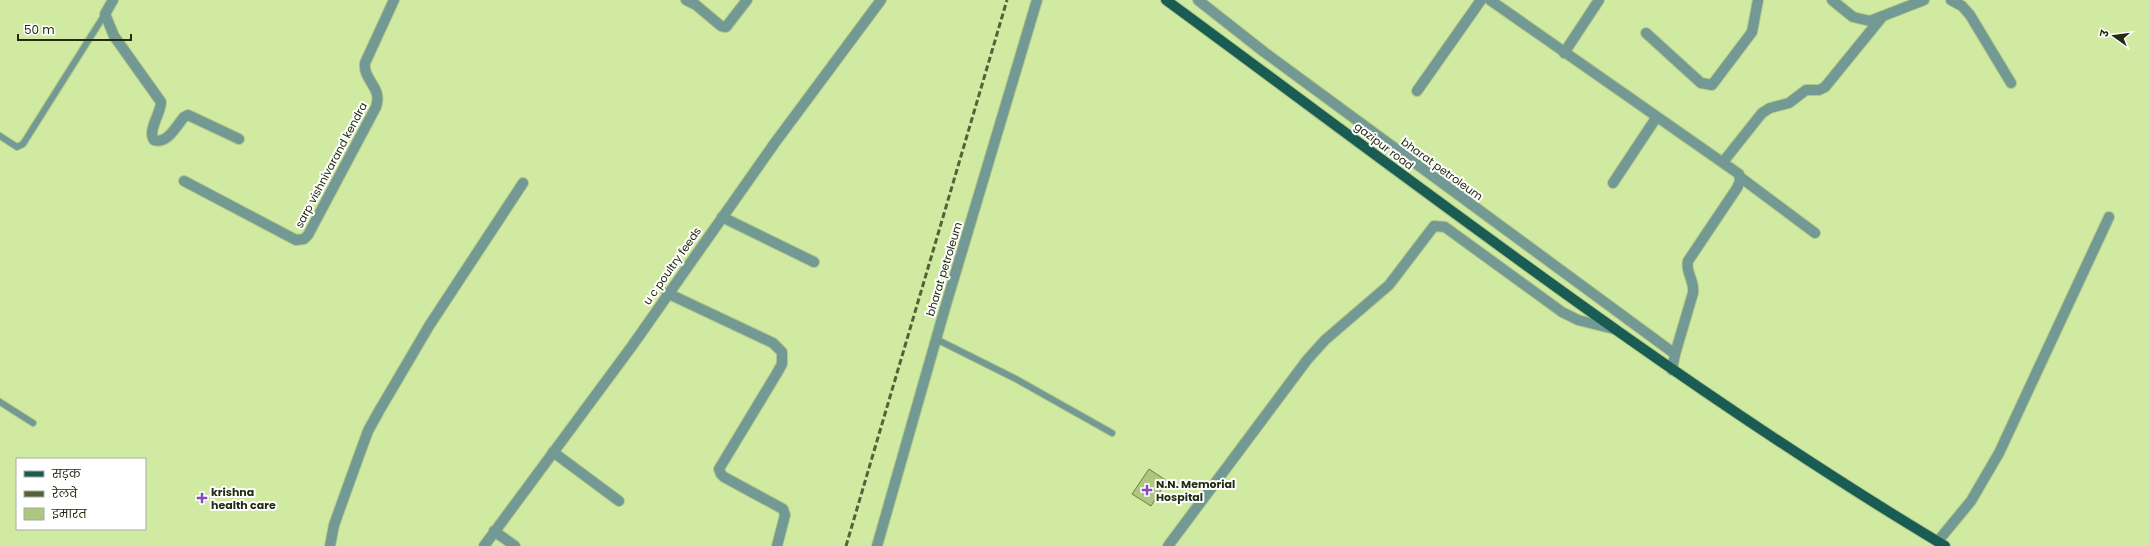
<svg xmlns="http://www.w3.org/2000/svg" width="2150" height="546" font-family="Poppins,'Noto Sans Devanagari',sans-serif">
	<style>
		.building { fill: #adc680; stroke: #6b813e }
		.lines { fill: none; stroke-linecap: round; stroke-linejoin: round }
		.lane-casing { stroke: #b1c888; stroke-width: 8 }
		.street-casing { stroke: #b1c888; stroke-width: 12 }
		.primary-casing { stroke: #b1c888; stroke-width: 12 }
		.lane { stroke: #729993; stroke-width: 6 }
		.street { stroke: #729993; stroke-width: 10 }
		.primary { stroke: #195c54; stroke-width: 10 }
		.rail { stroke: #546239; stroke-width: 3; stroke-dasharray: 6 3; stroke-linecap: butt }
		.poi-dot { fill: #864ac0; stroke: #fff; stroke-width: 1.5 }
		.labels { text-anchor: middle; stroke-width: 4; stroke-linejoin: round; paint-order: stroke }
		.street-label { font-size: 11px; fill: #232c10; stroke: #fff }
		.poi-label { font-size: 11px; font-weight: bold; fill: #232c10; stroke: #fff; text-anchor: start }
	</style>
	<rect width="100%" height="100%" fill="#d0eaa2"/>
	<!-- building -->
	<path class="building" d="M1149 469 1167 481 1151 506 1132 494Z"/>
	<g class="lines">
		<!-- lane casing -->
		<g class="lane-casing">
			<g id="lane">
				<path d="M0 136 17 147 23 144 105 14"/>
				<path d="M936 339 1016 379 1112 433"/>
				<path d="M0 402 33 423"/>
			</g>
		</g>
		<!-- street casing -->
		<g class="street-casing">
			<g id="street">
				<path d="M113 0 105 14 114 36 161 102C161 113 147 131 154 140 167 145 177 125 184 117L188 115 239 139"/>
				<path d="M686 0 696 5 721 26 726 27 747 0"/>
				<path d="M1198 0 1264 52 1675 354"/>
				<path d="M1490 0 1739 174 1740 181 1737 188 1688 261C1685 272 1695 281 1693 293L1675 354 1672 370"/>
				<path d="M1832 0 1853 17 1870 21 1924 0"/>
				<path d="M1951 0 1962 6 1970 15 2011 83"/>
				<path d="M1646 33 1701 83 1712 85 1752 32 1758 0"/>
				<path d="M1564 53 1599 0"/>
				<path d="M1417 91 1481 0"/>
				<path d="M1723 162 1762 113 1770 108 1789 103 1806 90H1819L1825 87 1882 17"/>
				<path d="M1740 177 1815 233"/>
				<path d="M184 181 296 240 304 239 308 235 376 107C383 87 363 81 365 63L394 0"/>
				<path d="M1613 183 1656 118"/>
				<path d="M722 217 814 262"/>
				<path d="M667 293 773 343 782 352V364L777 373 719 469 721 474 724 477 783 509 785 515 777 546"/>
				<path d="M553 452 619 501"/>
				<path d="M494 531 515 546"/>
				<path d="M1938 541 1971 501 1999 453 2109 217"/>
				<path d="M330 546 334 525 357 461 368 431 379 411 429 326 523 183"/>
				<path d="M484 546 632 346 774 144 881 0"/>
				<path d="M877 546 945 308 1037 0"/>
				<path d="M1168 546 1307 360 1325 340 1389 285 1434 226 1445 227 1562 312 1578 320 1614 329"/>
			</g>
		</g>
		<!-- primary casing -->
		<g class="primary-casing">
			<path id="primary" d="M1166 0C1422 188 1673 383 1945 546"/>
		</g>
		<!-- lane -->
		<use href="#lane" class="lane"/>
		<!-- street -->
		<use href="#street" class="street"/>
		<!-- primary -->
		<use href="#primary" class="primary"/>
		<!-- rail -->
		<path class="rail" d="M846 546 1007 0"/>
	</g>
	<!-- markers -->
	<g class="poi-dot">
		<path d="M1145 484h4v4h4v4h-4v4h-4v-4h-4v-4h4z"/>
		<path d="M200 492h4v4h4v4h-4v4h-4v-4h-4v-4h4z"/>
	</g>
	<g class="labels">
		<!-- street labels -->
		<g class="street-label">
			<text transform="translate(1384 146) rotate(37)" y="4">gazipur road</text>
			<text transform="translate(331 165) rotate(-62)" y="4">sarp vishnivarand kendra</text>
			<text transform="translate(1442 169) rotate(36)" y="4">bharat petroleum</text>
			<text transform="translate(672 266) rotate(-55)" y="4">u c poultry feeds</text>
			<text transform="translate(944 269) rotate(-73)" y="4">bharat petroleum</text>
		</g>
		<!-- poi labels -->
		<g class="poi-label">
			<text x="1156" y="488">N.N. Memorial<tspan x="1156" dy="13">Hospital</tspan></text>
			<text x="211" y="496">krishna<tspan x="211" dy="13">health care</tspan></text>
		</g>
	</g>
	<!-- legend -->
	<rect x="16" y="458" width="130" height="72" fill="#ffffff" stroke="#a7ab9f"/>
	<rect x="24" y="471" width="20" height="6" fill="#195c54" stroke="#a7ab9f"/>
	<text x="52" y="478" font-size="12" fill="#232c10">सड़क</text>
	<rect x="24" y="491" width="20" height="6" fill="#546239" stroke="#a7ab9f"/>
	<text x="52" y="498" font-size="12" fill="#232c10">रेलवे</text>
	<rect x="24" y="508" width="20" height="12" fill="#adc680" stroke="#a7ab9f"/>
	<text x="52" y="518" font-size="12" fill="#232c10">इमारत</text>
	<!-- north arrow -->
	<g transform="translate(2114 36) rotate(284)" stroke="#ffffff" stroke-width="3" paint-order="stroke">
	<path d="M0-3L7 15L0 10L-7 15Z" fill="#232c10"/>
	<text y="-6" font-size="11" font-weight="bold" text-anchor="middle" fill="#232c10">उ</text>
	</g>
	<!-- scale -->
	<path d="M18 34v6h113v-6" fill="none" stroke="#232c10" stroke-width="2"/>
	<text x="24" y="34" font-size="12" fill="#232c10" stroke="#ffffff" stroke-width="3" paint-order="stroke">50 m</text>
</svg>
